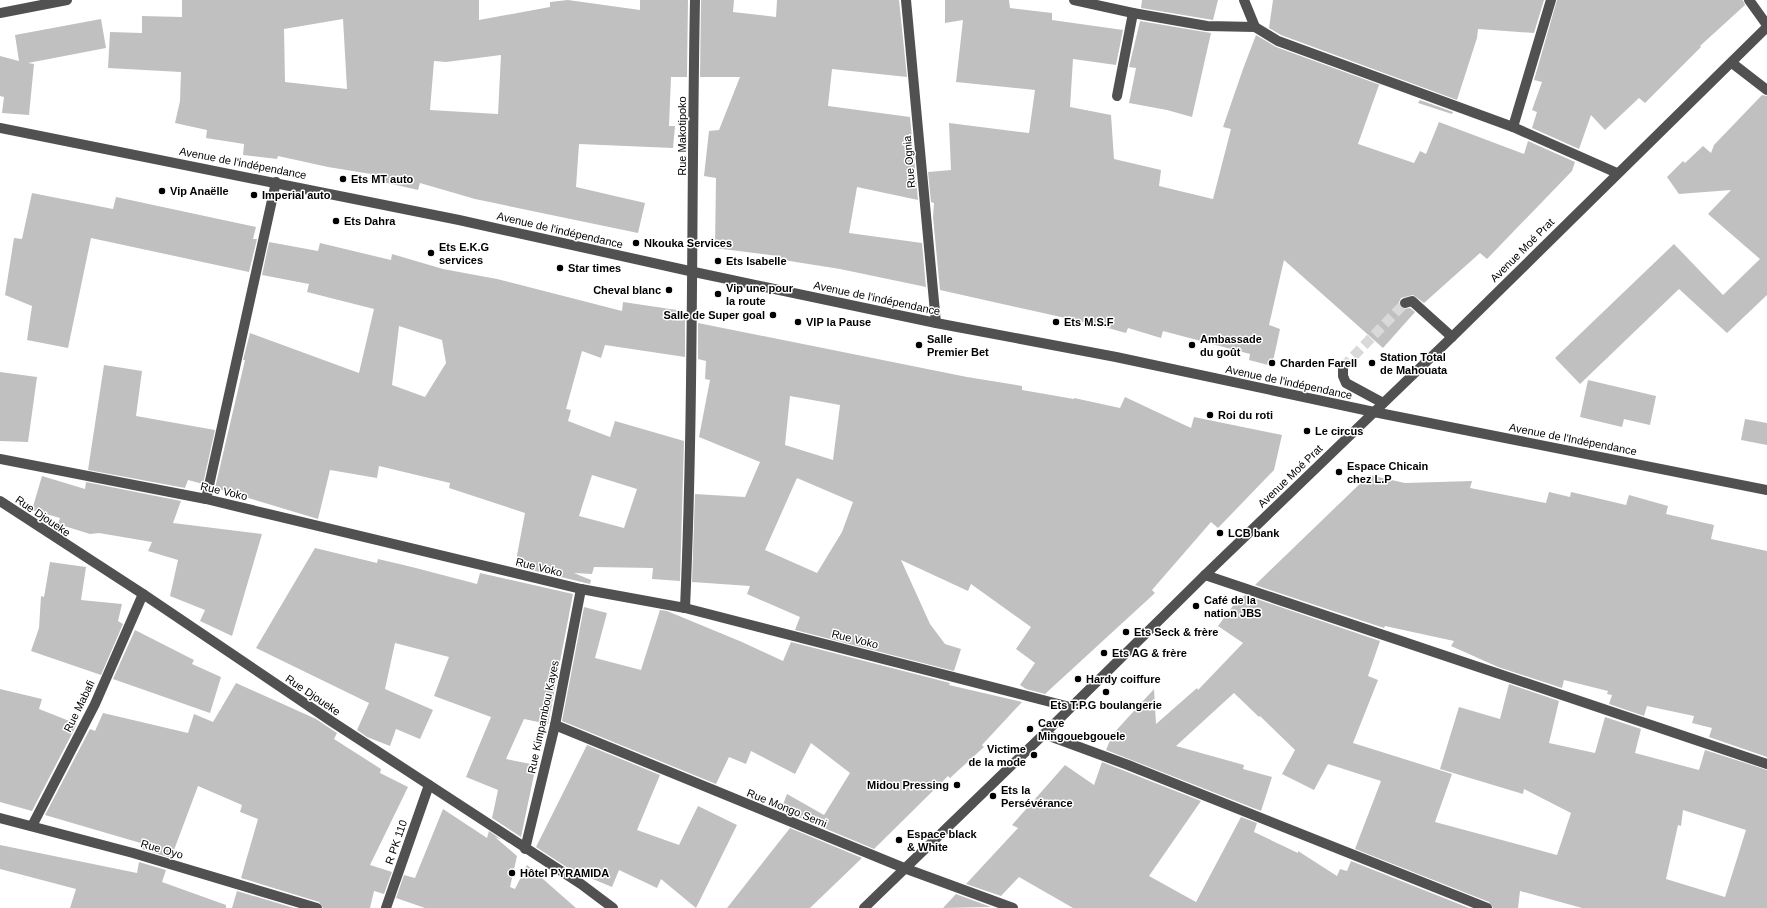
<svg xmlns="http://www.w3.org/2000/svg" width="1767" height="908" font-family="Helvetica,sans-serif">
	<style>
		.building { fill: #c0c0c0; fill-rule: evenodd }
		.lines { fill: none; stroke-linecap: round; stroke-linejoin: round }
		.minor-tunnel { stroke: #d9d9d9; stroke-width: 10; stroke-dasharray: 10 5; stroke-linecap: butt }
		.minor { stroke: #515151; stroke-width: 10 }
		.poi-dot { fill: #000; stroke: #fff; stroke-width: 1.5 }
		.labels { text-anchor: middle; stroke-width: 3; stroke-linejoin: round; paint-order: stroke }
		.street-label { font-size: 11px; fill: #000; stroke: #fff }
		.poi-label { font-size: 11px; font-weight: bold; fill: #000; stroke: #fff; text-anchor: start }
	</style>
	<rect width="100%" height="100%" fill="#fff"/>
	<!-- building -->
	<g class="building">
		<path d="M182 0H479V20L550 7V2L568 0 640 10V0H688L687 77H671L669 126H675L673 148 579 144 576 187 645 203 638 233 475 199 420 183 418 190 370 179 371 174 328 167 278 156 277 159 243 155 244 144 206 138 207 130 175 123 180 101 181 72 108 68 110 32 142 33V16L182 17ZM343 19 347 89 285 82 284 29ZM501 55 498 114 430 110 434 61 446 62Z"/>
		<path d="M701 0H734L733 12 776 17 777 0H899L907 77 832 69 828 106 910 117 918 200 857 187 849 233 922 243 926 287 840 269 777 259 778 256 715 248 716 178 704 176 709 131 719 130 740 77H700Z"/>
		<path d="M945 0H1009L1010 8 1052 13V20L1123 30 1116 65 1073 59 1070 107 1111 115 1114 159 1161 170 1159 186 1213 199 1231 129 1223 127 1243 69 1256 35 1276 47 1383 86 1379 85 1358 144 1414 163 1420 151 1426 154 1439 122 1524 154 1528 141 1575 162 1572 171 1487 259 1480 253 1424 303 1413 295 1401 298 1399 302 1400 307 1404 309 1410 308 1415 312 1383 348 1284 260 1269 325 1280 329 1272 366 1249 360 1250 354 1163 331 1161 338 1128 328 1126 333 1097 325 940 290 933 217 934 203 931 202 928 172 951 170 949 123 1029 133 1035 90 956 82 963 20 945 23Z"/>
		<path d="M1142 0H1218L1213 20 1141 8Z"/>
		<path d="M1273 0H1544L1534 33 1478 29 1477 38 1457 100 1281 35 1269 28Z"/>
		<path d="M1557 0H1743L1745 5 1700 46 1701 47 1645 103 1639 98 1605 130 1591 115 1579 149 1532 128 1537 112 1532 110 1542 82 1534 80Z"/>
		<path d="M101 19 106 48 28 63 34 64 29 115 2 113 4 97 0 96V56L19 61 15 35Z"/>
		<path d="M1140 21 1211 33 1192 117 1167 110 1129 103 1136 68 1129 67Z"/>
		<path d="M1762 95 1767 96V295L1727 333 1679 289 1580 384 1555 358 1674 244 1723 295 1760 259 1708 214 1731 190 1679 194 1667 177 1683 161 1685 163 1703 146 1711 153 1714 145Z"/>
		<path d="M1420 100 1453 112 1452 114 1418 103Z"/>
		<path d="M32 193 113 209 116 197 256 227 253 239H257L249 272 91 238 68 348 27 340 32 306 5 295 14 238 22 239Z"/>
		<path d="M269 242 318 251 320 243 391 260 392 254 443 269 497 279 622 311 623 302 677 310 676 318 685 320V357L605 345 601 358 582 351 566 409 571 410 568 421 610 437 615 421 684 441 680 581 652 579 653 568 594 567 592 574 574 573 591 580 590 584 515 566 525 513 449 488 450 483 379 466 377 478 330 470 318 519 215 488 245 360H243L250 333 359 373 374 309 307 292 309 284 262 275ZM399 326 442 340 446 363 425 397 392 385ZM592 475 637 489 624 528 579 516Z"/>
		<path d="M698 323 967 377 1022 386V390L1074 399V398L1120 408 1125 397 1191 428 1194 417 1282 435 1274 470 1218 528 1211 522 1152 590 1155 593 1045 694 1026 689 1020 685 1035 663 1016 649 1031 627 971 584 968 591 901 560 930 624 945 644 961 649 954 671 795 630 800 617 747 594 750 586 692 582 695 494 745 497 760 462 699 437 710 380 705 379 706 361 698 359ZM790 396 840 405 833 460 785 445ZM797 478 853 502 842 532 817 573 765 550Z"/>
		<path d="M104 365 142 371 136 416 215 430 203 484 188 480 185 488 88 470Z"/>
		<path d="M0 372 37 377 28 442 0 441Z"/>
		<path d="M1588 380 1656 396 1650 425 1624 419 1622 427 1580 417Z"/>
		<path d="M1745 419 1767 423V445L1741 440Z"/>
		<path d="M1369 475 1405 483 1472 481 1470 488 1546 503 1549 492 1570 497 1571 492 1626 505 1629 495 1668 506 1666 514 1714 525 1711 539 1767 551V757L1709 737 1712 728 1692 723 1694 716 1647 706 1644 716 1609 704 1612 695 1607 694 1608 691 1564 680 1562 688 1498 667 1451 646 1454 641 1385 626 1384 628 1255 585Z"/>
		<path d="M42 476 85 489 86 482 181 501 173 523 262 534 232 636 200 621 205 610 170 596 178 560 148 551 152 542 99 533 90 534 58 524 60 518 32 510Z"/>
		<path d="M315 548 377 563 378 559 412 567 477 584 480 573 573 594 548 724 524 719 506 759 536 765 521 837 492 818 498 790 466 777 491 717 434 696 449 657 395 643 385 689 433 710 420 739 396 729 390 746 367 737 357 730 369 703 256 648Z"/>
		<path d="M50 562 86 567 81 600 122 604 118 621 123 624 101 675 31 651 39 628 41 596 44 597Z"/>
		<path d="M1245 595 1380 641 1368 676 1378 680 1353 743 1452 774 1435 822 1557 855 1571 813 1524 789 1523 794 1440 769 1459 707 1500 719 1509 684 1559 701 1549 743 1595 753 1605 717 1641 729 1635 753 1699 770 1705 750 1767 770V908H1582L1520 891 1518 908H1493L1489 902 1355 849 1381 781 1328 764 1314 790 1282 774 1295 750 1260 716 1259 717 1234 693 1176 746 1244 765 1243 769 1272 777 1261 811 1106 750 1112 735 1154 689 1156 724 1197 688 1198 690 1243 643 1218 626 1235 603 1236 604ZM1683 810 1746 830 1725 897 1666 879 1678 825 1681 826Z"/>
		<path d="M584 607 607 613 595 658 641 670 660 610 667 611 742 642 783 661 791 642 950 683 949 685 1022 702 982 745 984 747 950 778 948 776 874 849 781 810 787 794 824 815 850 773 811 743 795 774 751 751 746 764 729 757 716 784 562 721Z"/>
		<path d="M135 630 194 660 192 664 221 677 210 713 113 679Z"/>
		<path d="M236 683 316 719 337 733 334 739 381 769 380 773 408 787 370 865 392 872 384 894 374 891 370 908H323L319 902 241 878 258 819 240 812 242 805 198 786 171 858 142 849 144 844 45 815 90 729 95 731 103 713 188 733 194 714 213 722Z"/>
		<path d="M0 689 42 699 39 709 77 724 32 811 0 802Z"/>
		<path d="M587 745 660 775 637 830 679 845 698 806 737 825 696 908 661 879 657 888 619 870 612 887 571 870 536 847Z"/>
		<path d="M1102 762 1201 801 1149 876 1196 902 1241 817 1257 823 1254 832 1298 853V851L1337 876 1340 869 1347 871 1351 861 1469 908H1073L1019 877 1001 896 966 884 1018 828 1012 825 1065 765 1094 785Z"/>
		<path d="M443 809 487 838 489 831 502 840 495 837 517 856 510 887 515 889 527 865 576 908H425L396 898 404 875 415 878Z"/>
		<path d="M790 828 862 858 810 908H727Z"/>
		<path d="M0 845 137 873 139 862 166 870 162 882 226 905V908H70L76 889 0 869Z"/>
		<path d="M237 891 294 908H232Z"/>
		<path d="M956 894 991 907 943 908Z"/>
	</g>
	<g class="lines">
		<!-- minor-tunnel -->
		<path class="minor-tunnel" d="M1343 367 1405 303"/>
		<!-- minor -->
		<g class="minor">
			<path d="M906 0 936 323"/>
			<path d="M1074 0 1133 13 1207 26 1255 27 1278 41 1513 127 1617 173"/>
			<path d="M1244 0 1255 27"/>
			<path d="M1749 0 1767 25"/>
			<path d="M0 13 67 0"/>
			<path d="M1732 63 1767 90"/>
			<path d="M1117 96 1133 13"/>
			<path d="M1513 127 1551 0"/>
			<path d="M0 128 459 220 694 272 936 323 1116 357 1374 412 1767 490"/>
			<path d="M1405 303 1412 301 1452 337"/>
			<path d="M1343 367V376L1346 383 1383 403"/>
			<path d="M0 459 206 499 581 589 685 608 1070 707"/>
			<path d="M206 499 276 182"/>
			<path d="M0 501 143 594 331 721 581 884 613 908"/>
			<path d="M1205 575 1767 764"/>
			<path d="M685 608C694 405 691 203 695 0"/>
			<path d="M555 725 904 868 1013 908"/>
			<path d="M1044 734 1128 765 1487 908"/>
			<path d="M0 818 133 853 317 908"/>
			<path d="M32 826 95 704 143 594"/>
			<path d="M525 849 555 725 581 589"/>
			<path d="M386 908 429 785"/>
			<path d="M864 908 1044 734 1205 575 1452 337 1767 27"/>
		</g>
	</g>
	<!-- markers -->
	<g class="poi-dot">
		<circle cx="343" cy="179" r="4"/>
		<circle cx="162" cy="191" r="4"/>
		<circle cx="254" cy="195" r="4"/>
		<circle cx="336" cy="221" r="4"/>
		<circle cx="636" cy="243" r="4"/>
		<circle cx="431" cy="253" r="4"/>
		<circle cx="718" cy="261" r="4"/>
		<circle cx="560" cy="268" r="4"/>
		<circle cx="669" cy="290" r="4"/>
		<circle cx="718" cy="294" r="4"/>
		<circle cx="773" cy="315" r="4"/>
		<circle cx="798" cy="322" r="4"/>
		<circle cx="1056" cy="322" r="4"/>
		<circle cx="919" cy="345" r="4"/>
		<circle cx="1192" cy="345" r="4"/>
		<circle cx="1272" cy="363" r="4"/>
		<circle cx="1372" cy="363" r="4"/>
		<circle cx="1210" cy="415" r="4"/>
		<circle cx="1307" cy="431" r="4"/>
		<circle cx="1339" cy="472" r="4"/>
		<circle cx="1220" cy="533" r="4"/>
		<circle cx="1196" cy="606" r="4"/>
		<circle cx="1126" cy="632" r="4"/>
		<circle cx="1104" cy="653" r="4"/>
		<circle cx="1078" cy="679" r="4"/>
		<circle cx="1106" cy="692" r="4"/>
		<circle cx="1030" cy="729" r="4"/>
		<circle cx="1034" cy="755" r="4"/>
		<circle cx="957" cy="785" r="4"/>
		<circle cx="993" cy="796" r="4"/>
		<circle cx="899" cy="840" r="4"/>
		<circle cx="512" cy="873" r="4"/>
	</g>
	<g class="labels">
		<!-- street labels -->
		<g class="street-label">
			<text transform="translate(682 136) rotate(-90)" y="4">Rue Makotipoko</text>
			<text transform="translate(909 162) rotate(-95)" y="4">Rue Ognia</text>
			<text transform="translate(243 163) rotate(11)" y="4">Avenue de l'indépendance</text>
			<text transform="translate(560 230) rotate(13)" y="4">Avenue de l'indépendance</text>
			<text transform="translate(1522 250) rotate(-45)" y="4">Avenue Moé Prat</text>
			<text transform="translate(877 298) rotate(12)" y="4">Avenue de l'indépendance</text>
			<text transform="translate(1289 382) rotate(12)" y="4">Avenue de l'indépendance</text>
			<text transform="translate(1573 439) rotate(11)" y="4">Avenue de l'Indépendance</text>
			<text transform="translate(1290 476) rotate(-44)" y="4">Avenue Moé Prat</text>
			<text transform="translate(224 491) rotate(13)" y="4">Rue Voko</text>
			<text transform="translate(43 516) rotate(34)" y="4">Rue Djoueke</text>
			<text transform="translate(539 567) rotate(14)" y="4">Rue Voko</text>
			<text transform="translate(855 639) rotate(14)" y="4">Rue Voko</text>
			<text transform="translate(313 695) rotate(34)" y="4">Rue Djoueke</text>
			<text transform="translate(79 706) rotate(-64)" y="4">Rue Mabafi</text>
			<text transform="translate(543 717) rotate(-78)" y="4">Rue Kimpambou Kayes</text>
			<text transform="translate(787 808) rotate(22)" y="4">Rue Mongo Semi</text>
			<text transform="translate(396 842) rotate(-71)" y="4">R PK 110</text>
			<text transform="translate(162 849) rotate(16)" y="4">Rue Oyo</text>
		</g>
		<!-- poi labels -->
		<g class="poi-label">
			<text x="351" y="183">Ets MT auto</text>
			<text x="170" y="195">Vip Anaëlle</text>
			<text x="262" y="199">Imperial auto</text>
			<text x="344" y="225">Ets Dahra</text>
			<text x="644" y="247">Nkouka Services</text>
			<text x="439" y="251">Ets E.K.G<tspan x="439" dy="13">services</tspan></text>
			<text x="726" y="265">Ets Isabelle</text>
			<text x="568" y="272">Star times</text>
			<text x="726" y="292">Vip une pour<tspan x="726" dy="13">la route</tspan></text>
			<text x="661" y="294" text-anchor="end">Cheval blanc</text>
			<text x="765" y="319" text-anchor="end">Salle de Super goal</text>
			<text x="806" y="326">VIP la Pause</text>
			<text x="1064" y="326">Ets M.S.F</text>
			<text x="927" y="343">Salle<tspan x="927" dy="13">Premier Bet</tspan></text>
			<text x="1200" y="343">Ambassade<tspan x="1200" dy="13">du goût</tspan></text>
			<text x="1380" y="361">Station Total<tspan x="1380" dy="13">de Mahouata</tspan></text>
			<text x="1280" y="367">Charden Farell</text>
			<text x="1218" y="419">Roi du roti</text>
			<text x="1315" y="435">Le circus</text>
			<text x="1347" y="470">Espace Chicain<tspan x="1347" dy="13">chez L.P</tspan></text>
			<text x="1228" y="537">LCB bank</text>
			<text x="1204" y="604">Café de la<tspan x="1204" dy="13">nation JBS</tspan></text>
			<text x="1134" y="636">Ets Seck &amp; frère</text>
			<text x="1112" y="657">Ets AG &amp; frère</text>
			<text x="1086" y="683">Hardy coiffure</text>
			<text x="1106" y="709" text-anchor="middle">Ets T.P.G boulangerie</text>
			<text x="1038" y="727">Cave<tspan x="1038" dy="13">Mingouebgouele</tspan></text>
			<text x="1026" y="753" text-anchor="end">Victime<tspan x="1026" dy="13">de la mode</tspan></text>
			<text x="949" y="789" text-anchor="end">Midou Pressing</text>
			<text x="1001" y="794">Ets la<tspan x="1001" dy="13">Persévérance</tspan></text>
			<text x="907" y="838">Espace black<tspan x="907" dy="13">&amp; White</tspan></text>
			<text x="520" y="877">Hôtel PYRAMIDA</text>
		</g>
	</g>
</svg>
